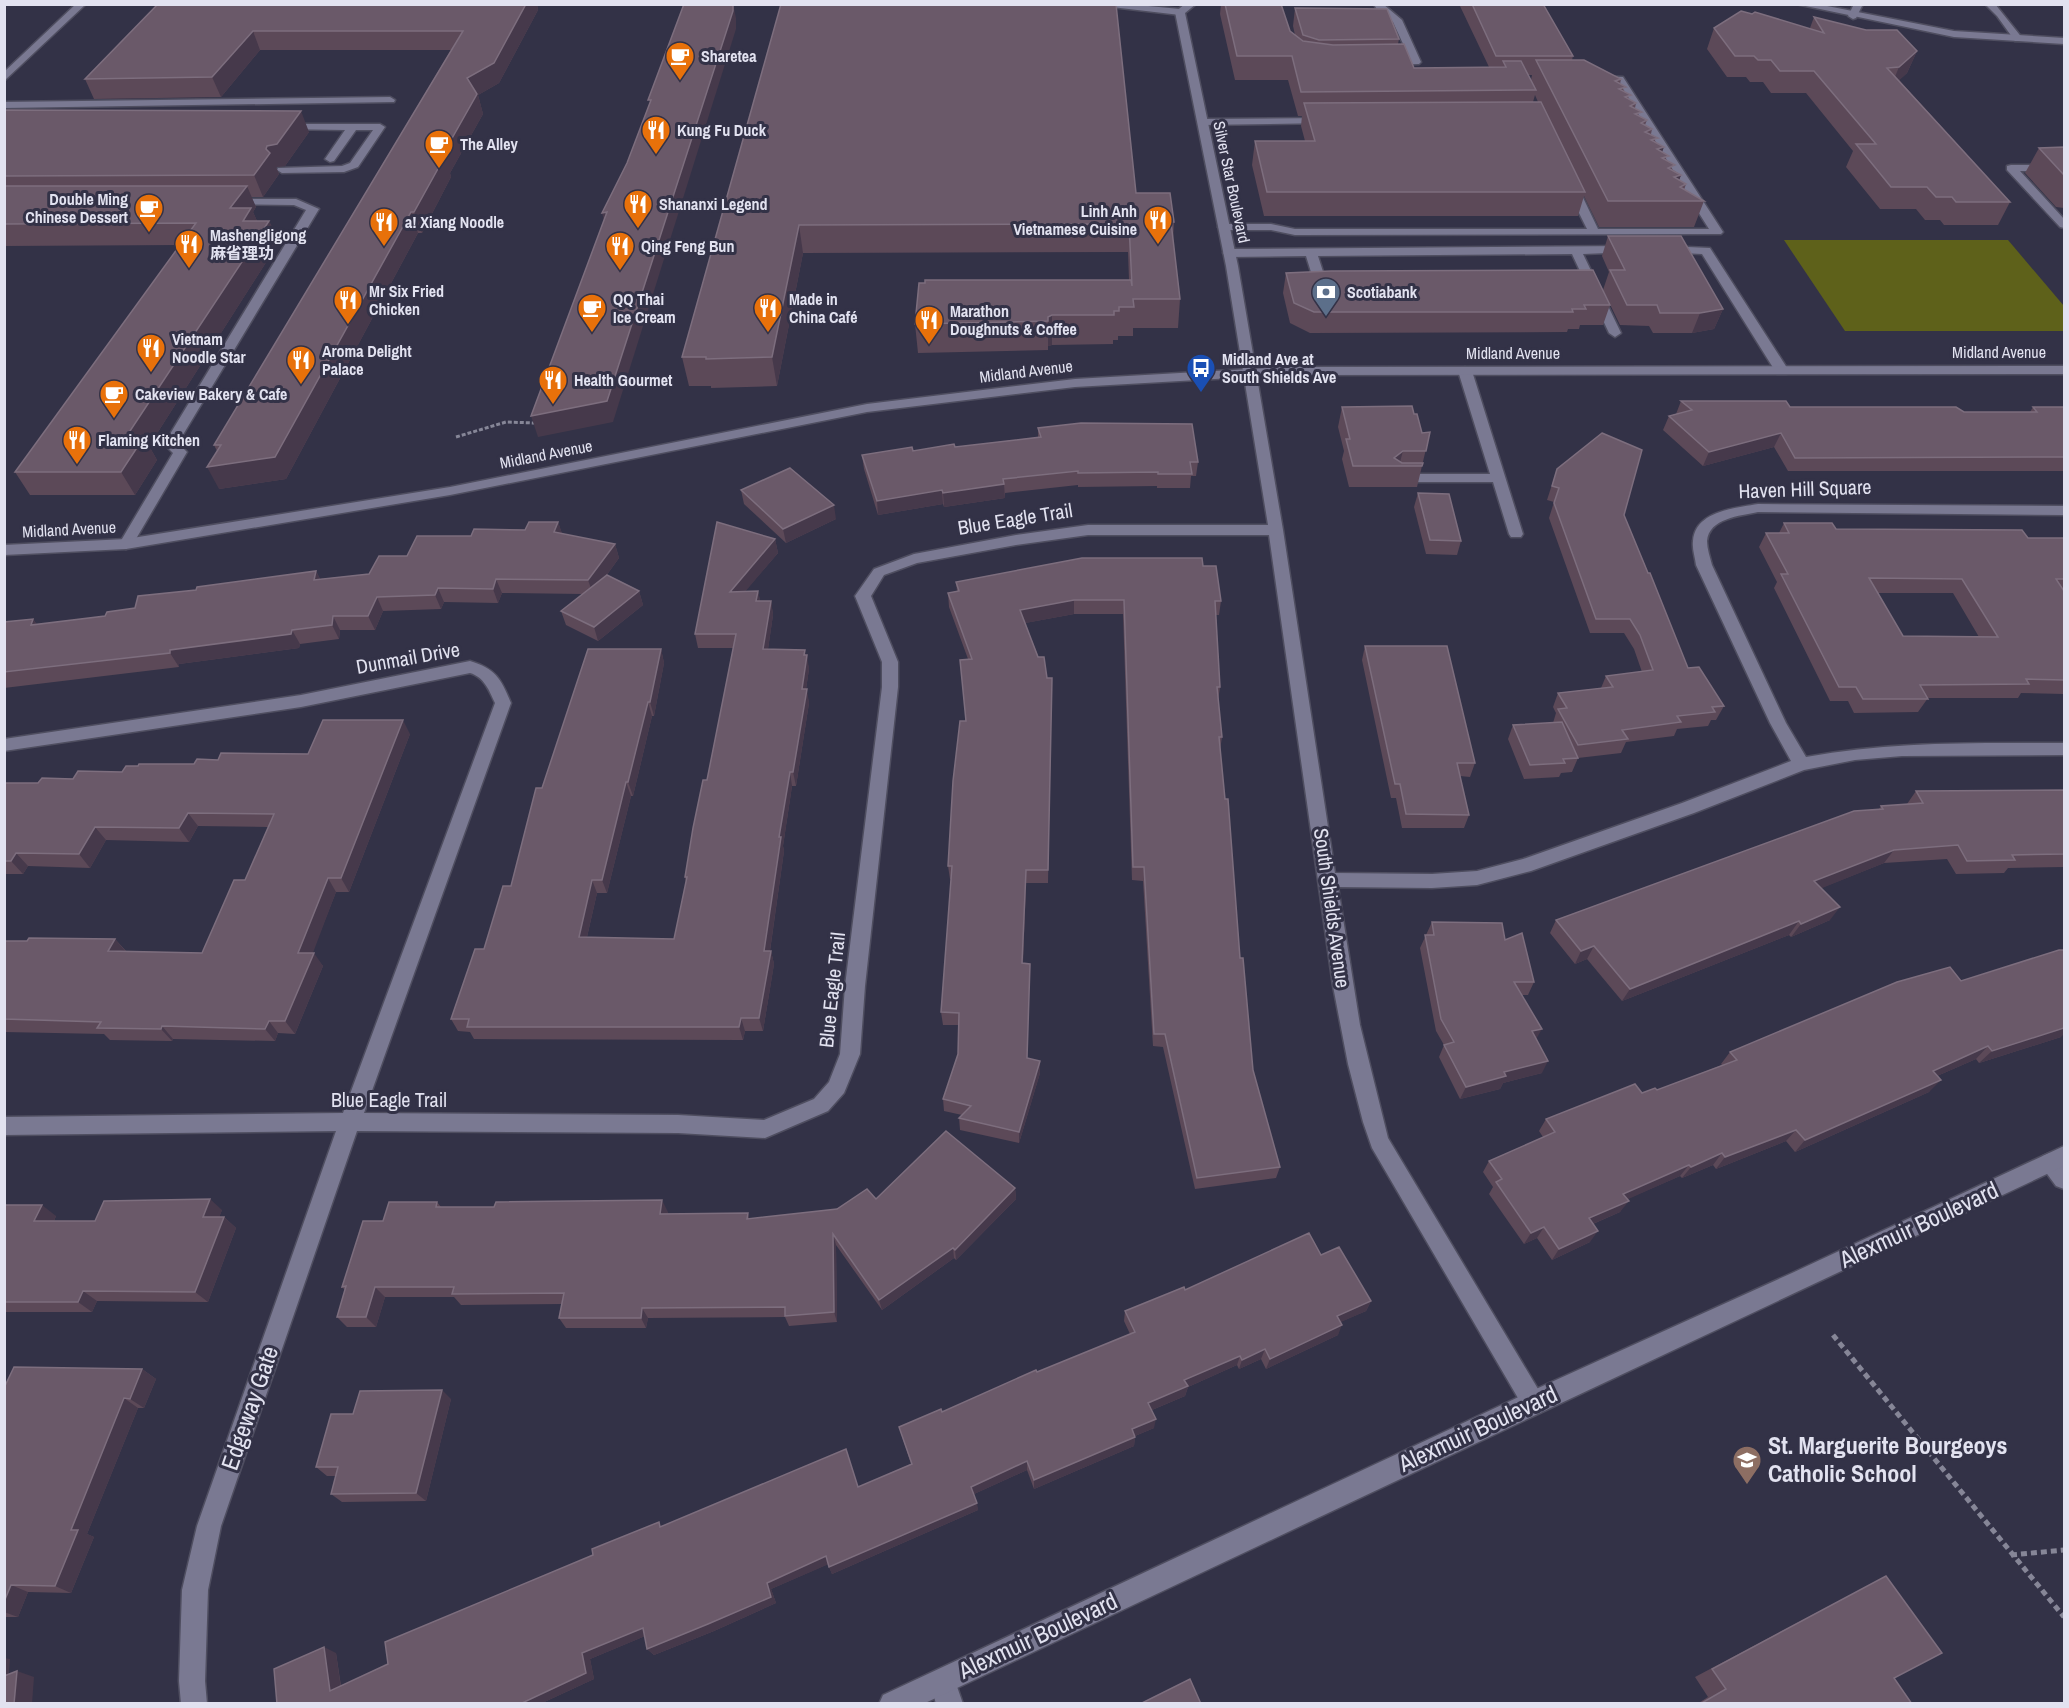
<svg xmlns="http://www.w3.org/2000/svg" width="2069" height="1708" font-family="'Archivo Narrow','Noto Sans SC',sans-serif">
	<style>
		.green { fill: #5e611a }
		.lines { fill: none; stroke-linecap: round; stroke-linejoin: round }
		.lane-casing { stroke: #4f4e60; stroke-width: 3 }
		.street-casing { stroke: #4f4e60; stroke-width: 3 }
		.secondary-casing { stroke: #4f4e60; stroke-width: 3 }
		.path-far1 { stroke: #868697; stroke-width: 3; stroke-dasharray: 4 2; stroke-linecap: butt }
		.path { stroke: #868697; stroke-width: 5; stroke-dasharray: 6 4; stroke-linecap: butt }
		.lane { fill: #7a7992; fill-rule: evenodd }
		.street { fill: #7a7992; fill-rule: evenodd }
		.secondary { fill: #7a7992; fill-rule: evenodd }
		.wall { fill: #5c4958; fill-rule: evenodd }
		.shaded-wall { fill: #46394b }
		.building { fill: #6a5969; stroke: #7d6e7e; stroke-width: 1.5; fill-rule: evenodd }
		.labels { text-anchor: middle; stroke-width: 6; stroke-linejoin: round; paint-order: stroke }
		.far-poi-label { font-size: 16px; font-weight: bold; fill: #e2e2f0; stroke: #333247; text-anchor: start }
		.far-street-label { font-size: 16px; fill: #e2e2f0; stroke: #333247 }
		.street-label { font-size: 20px; fill: #e2e2f0; stroke: #333247 }
		.near-street-label { font-size: 24px; fill: #e2e2f0; stroke: #333247 }
		.near-poi-label { font-size: 24px; font-weight: bold; fill: #e2e2f0; stroke: #333247; text-anchor: start }
	</style>
	<rect width="100%" height="100%" fill="#333247"/>
	<!-- green -->
	<path class="green" d="M1784 240H2008L2064 306V331H1845Z"/>
	<g class="lines">
		<!-- lane casing -->
		<g class="lane-casing">
			<g id="lane">
				<path d="M1086 4H1127L1180 9 1185 12 1180 15Z"/>
				<path d="M1374 4H1383L1402 20 1421 62 1419 64 1385 65V61L1388 60 1410 59 1393 22 1378 12Z"/>
				<path d="M1854 4H1863L1856 18 1853 19 1848 16Z"/>
				<path d="M1985 4H1995L2023 39 2021 41H2015L1997 16Z"/>
				<path d="M1597 76 1623 77 1723 232 1721 234 1295 235 1271 230H1224L1218 227 1224 224H1271L1295 229H1587L1565 185 1571 182 1577 185 1598 229H1709L1616 82 1593 81V77Z"/>
				<path d="M390 97 395 100 394 102 4 108V102Z"/>
				<path d="M1324 118 1328 119V123L1203 125 1198 122 1203 119Z"/>
				<path d="M282 124H380L385 127 358 167 344 172 282 173 277 170 278 168 342 166 350 163 373 130H356L334 161 330 162 325 159 345 130 278 129V125Z"/>
				<path d="M2011 165H2064V171H2020L2064 219V228L2060 227 2007 170V166Z"/>
				<path d="M229 199H296L319 209 178 443 187 452 133 544 126 549 121 547 119 544 173 453 164 444 306 210 294 205 225 204V200Z"/>
				<path d="M1629 246 1635 250 1633 252 1583 254 1621 333 1615 337 1609 333 1572 254 1318 256 1326 281 1336 282 1338 285C1333 291 1320 291 1315 285L1306 256 1229 257 1223 253 1229 249Z"/>
				<path d="M1665 246 1710 248 1789 371 1787 374H1777L1702 254 1661 252 1659 250Z"/>
				<path d="M1465 367 1472 371 1523 534 1521 537H1511L1509 534 1493 482H1398L1391 478 1398 474H1490L1458 371Z"/>
				<path d="M2050 1153 2057 1156 2064 1164V1189L2056 1186 2039 1163 2043 1156Z"/>
			</g>
		</g>
		<!-- street casing -->
		<g class="street-casing">
			<g id="street">
				<path d="M1185 4H1196L1185 13 1238 266 1283 530 1335 873 1432 874 1477 871 1523 859 1682 803 1791 761 1770 723 1696 565C1695 557 1692 549 1693 541 1695 511 1735 508 1758 504L2064 506V515L1758 512C1740 516 1709 518 1707 541 1707 549 1710 557 1712 565L1786 723 1806 757C1893 741 1976 743 2064 743V755L1902 756 1855 760 1804 770 1694 813 1531 871 1477 885 1432 888 1338 887 1360 1025 1388 1138 1541 1394 1545 1402 1541 1410 1533 1414 1525 1410 1372 1148 1363 1122 1348 1064 1333 986 1269 535H1088L1016 545 917 563 884 575 871 596 898 662V687L865 986 860 1054 844 1093 828 1111 765 1138 678 1133 357 1131 221 1526 208 1590 205 1681 207 1704H181L179 1681 182 1590 197 1526 336 1131 4 1135V1117L343 1113 495 703C489 690 484 677 470 673L301 707 4 751V739L301 695 470 661C496 669 501 679 511 703L364 1113 678 1115 764 1120 814 1099 829 1082 840 1054 845 986 882 687V662L855 596 874 569 914 554 1016 535 1088 525H1268L1226 266 1175 12Z"/>
				<path d="M1796 4H1817L1954 31 2064 38V44L1954 37Z"/>
				<path d="M943 1668 952 1672 963 1704H936L930 1681 934 1672Z"/>
			</g>
		</g>
		<!-- secondary casing -->
		<g class="secondary-casing">
			<g id="secondary">
				<path d="M76 4H86L4 81V72Z"/>
				<path d="M2064 366V374L1284 375 1075 387 867 412 450 495 126 549 4 555V545L126 539 450 487 867 404 1075 379 1284 367Z"/>
				<path d="M2064 1146V1166L923 1704H879L883 1695 1525 1394 1792 1273Z"/>
			</g>
		</g>
		<!-- path-far1 -->
		<path class="path-far1" d="M456 437 506 422 535 423"/>
		<!-- path -->
		<g class="path">
			<path d="M1833 1335 2064 1617"/>
			<path d="M2011 1555 2064 1550"/>
		</g>
		<!-- lane -->
		<use href="#lane" class="lane"/>
		<!-- street -->
		<use href="#street" class="street"/>
		<!-- secondary -->
		<use href="#secondary" class="secondary"/>
	</g>
	<!-- wall -->
	<g class="wall">
		<path d="M158 4H537L538 10 499 83 478 95 483 114 450 173 451 177 422 233H418L286 479 219 489 217 451 214 445 451 50H260L221 97 94 99 85 79Z"/>
		<path d="M781 4 1136 193 1174 222 1173 240 1180 299 1178 328H1133V336H1118V340H1113V344L1052 345 1048 346V350L918 353 915 324 1129 280 1128 252 803 253 777 386 711 388V386H689L682 357Z"/>
		<path d="M1221 4H1281L1290 31 1295 35 1293 26 1295 8 1399 39 1398 44 1414 68 1489 67 1459 4H1543L1573 56 1572 60 1621 79 1620 84 1630 100 1636 103 1635 108 1640 117 1647 120 1645 125 1652 129 1651 134 1673 170 1681 175 1679 180 1686 184 1684 190 1704 201 1694 227H1599L1584 196 1578 216H1264L1252 165 1255 141H1305L1301 126 1302 116H1298L1288 80H1235L1220 14ZM1528 75H1532L1531 80ZM1535 95 1538 102H1533Z"/>
		<path d="M1814 17 1917 51 1907 73 1899 80 2010 202 1998 225H1944L1940 220H1925L1916 209H1880L1846 167 1853 151 1806 93H1771L1763 82H1750L1746 77H1727L1707 49 1714 28H1810Z"/>
		<path d="M4 112 309 132 285 166 276 167 279 174 263 197H251L256 207 253 212 257 221H269L279 242 149 446 157 460 135 495H30L15 472 180 245 4 246Z"/>
		<path d="M2064 147V208L2056 207 2025 173 2039 148Z"/>
		<path d="M1608 236 1723 309 1714 329 1692 333H1653L1649 326 1620 325 1603 290 1609 272 1602 256Z"/>
		<path d="M1286 273 1610 305 1603 325H1580L1579 329H1568L1567 332 1310 333 1290 323 1283 293Z"/>
		<path d="M1681 401 1790 407 1964 412H2030L2033 407H2064V471H1788L1774 447 1703 466 1663 430 1669 416 1676 414Z"/>
		<path d="M1342 407 1422 433 1430 432 1417 487H1349L1342 459 1344 451 1338 427Z"/>
		<path d="M1038 428 1198 462 1196 476H1191L1190 488H1157V486L1078 487V485L1005 493V498L944 507 943 504 878 515 864 469 862 455 955 447 1038 437Z"/>
		<path d="M1557 469 1624 515 1688 668 1724 706 1716 720H1711L1708 726 1677 729 1674 736 1626 742 1621 753 1578 758 1572 772 1561 773 1559 777 1524 779 1508 739 1513 725 1553 723 1556 713 1553 707 1558 693 1601 688 1606 676 1642 672 1634 649 1624 633H1590L1549 518 1554 502 1547 500Z"/>
		<path d="M741 490 836 519 786 543 744 504Z"/>
		<path d="M1418 493 1461 541 1457 555 1426 554 1414 507Z"/>
		<path d="M558 522 562 534 615 544 619 558 606 576 639 591 643 605 598 641 566 625 561 611 583 594 502 593 498 603 444 602 441 609 383 611 375 630H340L339 639 300 644 299 648 179 664V667L4 688V622L33 619 37 625 105 616 196 590 316 571 320 579 369 574 407 556 471 536 525 530Z"/>
		<path d="M1784 523 1836 529 2028 538H2064V694L2021 693 2018 698H1928L1918 712 1854 713 1848 701H1830L1774 588 1777 582 1759 547 1766 533H1779ZM1878 593H1953L1979 637 1903 636Z"/>
		<path d="M775 539 778 553 745 591H758L760 601H771L773 615 768 649 806 655 809 669 806 689 809 703 796 786H792L783 846 784 851 770 951H771L774 964 763 1031H745L743 1040 474 1039 470 1032 458 1031 451 1019 484 949 511 886 542 788 661 649 664 663 654 716H652L633 796H631L607 893H597L587 937 674 939 686 882 685 877 707 780 733 648H698L695 634Z"/>
		<path d="M1203 566 1221 601 1219 615H1216L1220 687 1218 701 1222 737 1220 750 1240 958 1253 1070 1280 1167 1276 1178 1195 1189 1163 1047 1153 1046 1143 881 1132 880 1123 614H1074L1025 623 1047 678H1052L1048 883H1026L1023 963 1027 1058 1040 1073 1019 1143 960 1130 959 1118 962 1115 944 1111 943 1099 958 1054 959 1025H943L941 1012 951 879H950L948 866 965 721 968 659 949 607 948 593 957 591 956 582Z"/>
		<path d="M1365 646 1475 763 1470 777 1460 776 1469 815 1464 828H1402L1396 798H1391L1362 660Z"/>
		<path d="M410 734 349 892H336L312 953 323 966 295 1034 278 1033 275 1041 173 1039 172 1041 110 1040 104 1034 4 1032V941H27L115 939 126 951 202 953 245 880 268 827 198 826 189 842 106 840 90 868 28 866 23 874H4V783H38L122 772 138 766 194 764 218 760 308 754Z"/>
		<path d="M2064 790V867L2008 868 2004 873 1956 874 1947 859 1884 863 1821 888 1830 920 1791 937 1789 935 1622 1001 1587 959 1575 964 1550 933 1556 920 1879 809 1881 806 1907 804 1916 791Z"/>
		<path d="M1432 922 1505 940 1534 982 1528 995H1522L1536 1039 1542 1073 1503 1083 1500 1089 1460 1099 1439 1057 1444 1045 1436 1031 1420 948Z"/>
		<path d="M1961 981 2061 1037 1979 1063 1976 1059 1937 1076 1929 1092 1795 1152 1786 1141 1716 1169 1713 1165 1682 1178 1680 1176 1627 1199 1620 1212 1593 1224 1590 1242 1552 1260 1537 1238 1524 1244 1489 1194 1493 1187 1483 1172 1489 1161 1543 1137 1539 1131 1546 1119 1657 1090 1722 1065 1721 1064 1730 1052Z"/>
		<path d="M1015 1188 1016 1199 956 1260 954 1258 882 1310 836 1245 837 1322 789 1326 785 1317 648 1318 646 1328H566L559 1318 562 1304 461 1305 454 1297H385L376 1327H347L337 1317 345 1290 342 1287 383 1221 437 1202 441 1207 668 1212 667 1214 748 1213 749 1219 837 1209 876 1199Z"/>
		<path d="M4 1205 56 1216 54 1221H95L222 1210 219 1217H224L236 1228 208 1302 97 1301 92 1312H4Z"/>
		<path d="M1321 1255 1371 1301 1366 1311 1340 1322 1338 1335 1266 1369 1261 1359 1239 1369 1237 1365 1188 1387 1185 1396 1152 1410 1154 1428 1135 1436 1134 1446 1034 1489 1027 1470 974 1494 978 1510 832 1574 828 1564 771 1589 776 1603 714 1631 654 1655 647 1649 645 1636 590 1659 594 1679 540 1704H277L336 1653 341 1686 388 1664 662 1526 858 1487 911 1464 899 1427 942 1412 1037 1372 1130 1334 1124 1321 1125 1311 1185 1290Z"/>
		<path d="M142 1369 156 1379 144 1408H138L87 1534 94 1537 71 1593 28 1592 18 1617H4V1388Z"/>
		<path d="M451 1399 426 1501 342 1502 331 1494 336 1476H327L316 1467 353 1414Z"/>
		<path d="M1886 1576 1894 1678 1912 1704H1697L1708 1697 1695 1677Z"/>
	</g>
	<!-- shaded-wall -->
	<g class="shaded-wall">
		<path d="M526 4H537L538 10 499 83 478 95 483 114 450 173 451 177 422 233 414 212 442 156 467 78Z"/>
		<path d="M733 4 736 18V29L613 422 538 437 531 416Z"/>
		<path d="M253 31 260 50 221 97 212 77Z"/>
		<path d="M1917 51 1907 73 1890 89 1899 67Z"/>
		<path d="M301 111 309 132 285 166 276 167 279 174 263 197 254 175 267 146Z"/>
		<path d="M1664 147 1655 172 1657 149Z"/>
		<path d="M1681 175 1672 200 1674 177Z"/>
		<path d="M247 186 256 207 253 212 261 230 253 243 230 208Z"/>
		<path d="M411 212 418 233 286 479 219 489 207 467Z"/>
		<path d="M607 212V232L602 213Z"/>
		<path d="M269 221 279 242 149 446 157 460 135 495 121 472 126 437Z"/>
		<path d="M799 225 803 253 777 386 772 357Z"/>
		<path d="M1723 309 1714 329 1692 333 1700 313Z"/>
		<path d="M1052 315V345L1048 346V317Z"/>
		<path d="M1781 433 1774 447 1703 466 1709 452Z"/>
		<path d="M1403 451 1399 466 1394 458Z"/>
		<path d="M1004 484 1005 498 944 507 943 493Z"/>
		<path d="M942 490 943 504 878 515 877 501Z"/>
		<path d="M834 505 836 519 786 543 783 529Z"/>
		<path d="M558 522 563 536 554 532Z"/>
		<path d="M775 539 778 553 733 606 730 592Z"/>
		<path d="M615 544 619 558 593 594 588 580Z"/>
		<path d="M316 571 323 585 314 580Z"/>
		<path d="M496 579 502 593 498 603 493 589Z"/>
		<path d="M438 588 444 602 441 609 435 595Z"/>
		<path d="M639 591 643 605 598 641 594 627Z"/>
		<path d="M758 591 761 605 756 601Z"/>
		<path d="M377 597 383 611 375 630 368 616Z"/>
		<path d="M1074 600V614L1020 624V610Z"/>
		<path d="M771 601 773 615 766 663 763 649Z"/>
		<path d="M333 616 340 630 339 639 332 625Z"/>
		<path d="M33 619 43 633 31 625Z"/>
		<path d="M292 630 300 644 299 648 179 664V667L170 653V650Z"/>
		<path d="M661 649 664 663 654 716 650 702Z"/>
		<path d="M805 650 806 659 807 655 809 669 804 703 802 689Z"/>
		<path d="M807 689 809 703 796 786 793 772Z"/>
		<path d="M648 702 652 716 633 796 628 782Z"/>
		<path d="M403 720 410 734 349 892 341 878Z"/>
		<path d="M790 772 792 786 783 846 784 851 768 964 764 951 779 837Z"/>
		<path d="M626 782 631 796 607 893 602 880Z"/>
		<path d="M188 813 198 826 189 842 179 828Z"/>
		<path d="M95 827 106 840 90 868 79 854Z"/>
		<path d="M1894 850 1884 863 1805 895 1814 881Z"/>
		<path d="M16 853 28 866 23 874 11 861Z"/>
		<path d="M1026 870V883L1022 976V963Z"/>
		<path d="M328 878 336 892 308 966 298 953Z"/>
		<path d="M592 880 597 893 584 950 579 937Z"/>
		<path d="M1840 907 1830 920 1791 937 1801 924Z"/>
		<path d="M1799 921 1789 935 1622 1001 1630 989Z"/>
		<path d="M115 939 126 952 108 951Z"/>
		<path d="M1594 946 1587 959 1575 964 1581 951Z"/>
		<path d="M771 951 774 964 763 1031 759 1018Z"/>
		<path d="M314 953 323 966 295 1034 285 1021Z"/>
		<path d="M741 1018 745 1031 743 1040 739 1027Z"/>
		<path d="M269 1021 278 1033 275 1041 265 1029Z"/>
		<path d="M162 1026 173 1039 172 1041 161 1029Z"/>
		<path d="M2064 1028V1034L2061 1037 1979 1063 1992 1051Z"/>
		<path d="M1542 1029 1535 1041 1532 1031Z"/>
		<path d="M1988 1046 1976 1059 1921 1083 1933 1071Z"/>
		<path d="M1040 1061V1073L1019 1143V1132Z"/>
		<path d="M1548 1061 1542 1073 1503 1083 1500 1089 1460 1099 1466 1087 1504 1072Z"/>
		<path d="M1941 1080 1929 1092 1795 1152 1805 1140Z"/>
		<path d="M1796 1130 1786 1141 1716 1169 1725 1157Z"/>
		<path d="M1722 1153 1713 1165 1682 1178 1691 1167Z"/>
		<path d="M1689 1165 1680 1176 1615 1205 1623 1194Z"/>
		<path d="M1015 1188 1016 1199 956 1260 955 1250Z"/>
		<path d="M210 1199 222 1210 215 1228 203 1217Z"/>
		<path d="M662 1200 668 1212 665 1225 660 1214Z"/>
		<path d="M1629 1201 1620 1212 1581 1229 1589 1218Z"/>
		<path d="M42 1205 56 1216 49 1232 34 1221Z"/>
		<path d="M224 1217 236 1228 208 1302 195 1292Z"/>
		<path d="M1544 1227 1537 1238 1524 1244 1531 1233Z"/>
		<path d="M1598 1231 1590 1242 1552 1260 1559 1249Z"/>
		<path d="M833 1234 836 1245 837 1322 834 1312Z"/>
		<path d="M953 1248 954 1258 882 1310 879 1300Z"/>
		<path d="M375 1287 385 1297 376 1327 366 1317Z"/>
		<path d="M83 1291 97 1301 92 1312 78 1302Z"/>
		<path d="M1371 1301 1366 1311 1332 1326 1337 1316Z"/>
		<path d="M642 1308 648 1318 646 1328 641 1318Z"/>
		<path d="M1342 1325 1338 1335 1266 1369 1270 1359Z"/>
		<path d="M1265 1349 1261 1359 1239 1369 1242 1360Z"/>
		<path d="M1240 1356 1237 1365 1188 1387 1185 1396 1147 1412 1148 1403 1184 1380Z"/>
		<path d="M142 1369 156 1379 144 1408 130 1399Z"/>
		<path d="M442 1390 451 1399 426 1501 416 1493Z"/>
		<path d="M124 1398 138 1408 87 1534 94 1537 71 1593 55 1586 71 1530Z"/>
		<path d="M1156 1419 1154 1428 1130 1438 1132 1429Z"/>
		<path d="M1135 1437 1134 1446 1034 1489V1480Z"/>
		<path d="M1027 1461V1470L972 1495 971 1487Z"/>
		<path d="M977 1503 978 1510 832 1574 829 1567Z"/>
		<path d="M826 1556 829 1564 771 1589 776 1603 714 1631 654 1655 647 1649 767 1583Z"/>
		<path d="M11 1585 28 1592 18 1617 4 1612V1602Z"/>
		<path d="M643 1628 650 1634 590 1659 594 1679 540 1704H520L582 1653Z"/>
		<path d="M324 1647 336 1653 342 1696 330 1691Z"/>
		<path d="M4 1658 10 1659 8 1686 4 1685Z"/>
		<path d="M17 1671 34 1677 32 1704H14Z"/>
	</g>
	<!-- building -->
	<g class="building">
		<path d="M158 4H526L494 63 467 78 477 94 442 156H445L414 212H411L275 457 207 467 221 445H214L463 31H253L212 77 85 79Z"/>
		<path d="M684 4H733V11L607 401 531 416 607 212 602 213 627 163 651 100H648Z"/>
		<path d="M781 4H1116L1136 193H1170L1174 222H1171L1180 299H1133L1134 307H1119V311H1114V315H1052L1048 317V321L915 324 919 283H925V280H1131L1132 286 1129 224 799 225 772 357 706 359V357H682Z"/>
		<path d="M1225 4H1281L1290 31 1303 41 1333 45 1404 44 1414 68 1506 67 1503 61H1521L1536 90 1301 92 1292 56H1237Z"/>
		<path d="M1472 4H1543L1573 56H1496Z"/>
		<path d="M1295 8 1387 9 1399 39 1319 40 1303 35Z"/>
		<path d="M1741 11 1752 14 1755 12 1824 33 1814 17 1866 30H1897L1917 51 1899 67 1887 68 2010 202H1956L1952 197H1936L1927 187H1891L1856 144H1876L1814 71H1780L1771 60H1758L1754 56H1735L1714 28Z"/>
		<path d="M1536 60H1584L1621 79 1615 81 1626 87 1619 89 1631 95 1625 97 1636 103 1630 106 1642 112 1635 114 1647 120 1641 123 1652 129 1645 132 1658 138 1651 140 1664 147 1657 149 1669 156 1662 158 1675 165 1668 168 1681 175 1674 177 1686 184 1680 187 1704 201H1608Z"/>
		<path d="M1541 102 1585 192H1267L1255 141H1315L1304 103Z"/>
		<path d="M6 110 301 111 277 144 267 146 266 149 270 153 254 175 4 176V112Z"/>
		<path d="M2064 147V175L2039 148Z"/>
		<path d="M4 186H247L230 208H251L243 221H269L126 437H144L121 472H15L196 223 4 224Z"/>
		<path d="M1608 236H1681L1723 309 1700 313H1660L1657 305H1627L1610 270H1625Z"/>
		<path d="M1593 270 1610 305H1584L1586 309H1572L1573 312H1314L1294 303 1286 273 1331 271Z"/>
		<path d="M1681 401H1786L1790 407H1956L1964 412H2037L2033 407H2064V457L1795 458 1781 433 1709 452 1669 416 1692 410Z"/>
		<path d="M1412 406 1414 414H1417L1422 433 1430 432 1426 451H1403L1394 458 1402 463H1423L1422 466H1353L1346 439H1350L1342 407Z"/>
		<path d="M1081 423 1192 424 1198 462H1190L1192 474H1158V472L1078 473V471L1003 479 1004 484 943 493 942 490 877 501 862 455 912 447 913 451 954 444 955 447 1041 437 1038 428Z"/>
		<path d="M1602 433 1642 450 1624 515 1648 573H1650L1688 668 1699 667 1724 706 1712 707 1715 712 1677 716 1681 722 1622 730 1628 739 1578 745 1558 709 1567 708 1558 693 1613 687 1606 676 1653 670 1640 635 1630 619H1596L1554 503 1559 488 1552 486 1557 469Z"/>
		<path d="M790 468 834 505 783 529 741 490Z"/>
		<path d="M1418 493 1449 494 1461 541 1430 540Z"/>
		<path d="M529 522H558L554 532 615 544 588 580 496 579 493 589 438 588 435 595 377 597 368 616H333L332 625 292 630 291 634 170 650V653L4 672V622L33 619 31 625 105 616 107 612 135 608 138 596 196 590 197 587 316 571 314 580 369 574 379 556H407L417 536H471L474 529 525 530Z"/>
		<path d="M717 522 775 539 730 592 758 591 756 601H771L763 649 805 650 804 655H807L802 689H807L793 772H790L779 837H781L764 951H771L759 1018H741L739 1027H467L469 1019H451L475 949H484L503 886H511L536 788H542L588 649H661L650 702H648L628 782H626L602 880H592L579 937 674 939 687 877H685L693 828 703 780H707L736 634H695Z"/>
		<path d="M1784 523H1832L1836 529 2022 530 2028 538H2064V579H2056L2064 591V680L2026 679 2029 684 1920 685 1928 699H1863L1856 687H1839L1781 574H1788L1766 533H1789ZM1869 578 1962 579 1998 637 1903 636Z"/>
		<path d="M1082 558H1202L1203 566H1216L1221 601H1215L1220 687H1217L1222 737H1219L1225 799H1228L1240 958H1243L1253 1070 1280 1167 1197 1178 1165 1034H1154L1144 867H1133L1124 600H1074L1020 610 1038 657H1044L1047 678H1052L1048 870H1026L1022 963 1030 964 1027 1058 1040 1061 1019 1132 959 1118 971 1106 943 1099 958 1054 959 1013 941 1012 952 866H948L953 781 960 721H966L960 660 972 659 948 593 959 591 956 582Z"/>
		<path d="M607 575 639 591 594 627 561 611Z"/>
		<path d="M1365 646H1447L1475 763H1457L1469 815 1406 814 1400 784H1395Z"/>
		<path d="M323 720H403L341 878H328L298 953H314L285 1021H269L265 1029 162 1026 161 1029 97 1028 101 1022 4 1019V941H27L29 938 115 939 108 951 202 953 234 880H245L274 814 188 813 179 828 95 827 79 854 16 853 11 861H4V783H38L42 778 73 779 78 771 122 772 126 766H138L139 764H194L197 759 218 760 221 753 308 754Z"/>
		<path d="M1562 722 1578 758 1563 759 1565 763 1530 765 1513 725Z"/>
		<path d="M2064 790V854L2012 855 2015 860 1967 861 1958 845 1894 850 1814 881 1840 907 1801 924 1799 921 1630 989 1594 946 1581 951 1556 920 1854 811 1883 809 1881 806 1923 803 1916 791Z"/>
		<path d="M1432 922 1502 923 1505 940 1522 933 1534 982H1514L1542 1029 1532 1031 1548 1061 1504 1072 1506 1076 1466 1087 1444 1045 1454 1042 1441 1019 1425 935H1434Z"/>
		<path d="M2059 950H2064V1028L1992 1051 1988 1046 1933 1071 1941 1080 1805 1140 1796 1130 1725 1157 1722 1153 1691 1167 1689 1165 1623 1194 1629 1201 1589 1218 1598 1231 1559 1249 1544 1227 1531 1233 1496 1182 1502 1179 1489 1161 1555 1132 1546 1119 1635 1084 1642 1093 1655 1088 1657 1090 1737 1060 1730 1052 1897 982 1950 967 1961 981Z"/>
		<path d="M946 1131 1015 1188 955 1250 953 1248 879 1300 833 1234 834 1312 785 1316V1307L642 1308 641 1318H559L564 1293 452 1294 454 1287H375L366 1317H337L346 1286 342 1287 363 1221H383L389 1202H437L436 1207H494L496 1202 662 1200 660 1214 748 1213 747 1219 837 1209 867 1189 876 1199Z"/>
		<path d="M210 1199 203 1217H224L195 1292 83 1291 78 1302H4V1205H42L34 1221H95L104 1201Z"/>
		<path d="M1309 1233 1321 1255 1339 1247 1371 1301 1337 1316 1342 1325 1270 1359 1265 1349 1242 1360 1240 1356 1184 1380 1188 1386 1148 1403 1156 1419 1132 1429 1135 1437 1034 1480 1027 1461 971 1487 977 1503 829 1567 826 1556 767 1583 771 1597 708 1624 647 1649 643 1628 582 1653 586 1673 520 1704H277L274 1669 324 1647 330 1691 388 1664 385 1642 593 1555 592 1549 659 1522 660 1527 846 1449 858 1487 912 1464 899 1427 941 1409 942 1412 1036 1370 1037 1372 1135 1332 1125 1311 1184 1287 1185 1290Z"/>
		<path d="M14 1367 142 1369 130 1399 124 1398 71 1530H78L55 1586 11 1585 4 1602V1388Z"/>
		<path d="M442 1390 416 1493 331 1494 338 1467H316L331 1414H353L360 1391Z"/>
		<path d="M1886 1576 1942 1653 1894 1678 1912 1704H1700L1726 1689 1712 1669Z"/>
		<path d="M17 1671 14 1704H4V1676Z"/>
		<path d="M1190 1679 1201 1704H1140Z"/>
	</g>
	<!-- icons -->
	<defs>
		<g id="cafe-pin" transform="scale(1.5)"><path d="M0 17L-7.5 6A9.5 9.5 0 1 1 7.5 6Z" fill="#e8710a" stroke="#333247"/><path d="M-5.5-4.5H6V0H3Q3 3.5 0 3.5H-2.5Q-5.5 3.5-5.5 0ZM3-3.2v2h1.7v-2ZM-6 4.5H4V6H-6Z" fill="#fff"/></g>
		<g id="restaurant-pin" transform="scale(1.5)"><path d="M0 17L-7.5 6A9.5 9.5 0 1 1 7.5 6Z" fill="#e8710a" stroke="#333247"/><path d="M-5-6h1v4h1v-4h1v4h1v-4h1v5L-1.5 .5V6h-2V.5L-5-1ZM5-6V6H3V1.5H1.5Q1.5-4 5-6Z" fill="#fff"/></g>
		<g id="bank-pin" transform="scale(1.5)"><path d="M0 17L-7.5 6A9.5 9.5 0 1 1 7.5 6Z" fill="#5c6f8a" stroke="#333247"/><path d="M-6-4H6V4H-6ZM0-2.3a2.3 2.3 0 1 0 0 4.6a2.3 2.3 0 1 0 0-4.6Z" fill="#fff"/></g>
		<g id="bus-pin" transform="scale(1.5)"><path d="M0 17L-7.5 6A9.5 9.5 0 1 1 7.5 6Z" fill="#1a4fb4" stroke="#333247"/><path d="M-5-6H5V4H4V6H2V4H-2V6H-4V4H-5ZM-3.5-4V0h7V-4ZM-3.5 1.2v1.5H-2V1.2ZM2 1.2v1.5H3.5V1.2Z" fill="#fff"/></g>
		<g id="school-pin" transform="scale(1.5)"><path d="M0 17L-7.5 6A9.5 9.5 0 1 1 7.5 6Z" fill="#8d6e63" stroke="#333247"/><path d="M0-5L7-2L0 1L-7-2ZM-4 1L0 2.5L4 1V4Q0 6-4 4Z" fill="#fff"/></g>
	</defs>
	<g fill-rule="evenodd">
		<use href="#cafe-pin" x="680" y="56"/>
		<use href="#restaurant-pin" x="656" y="130"/>
		<use href="#cafe-pin" x="439" y="144"/>
		<use href="#restaurant-pin" x="638" y="204"/>
		<use href="#cafe-pin" x="149" y="208"/>
		<use href="#restaurant-pin" x="1158" y="220"/>
		<use href="#restaurant-pin" x="384" y="222"/>
		<use href="#restaurant-pin" x="189" y="244"/>
		<use href="#restaurant-pin" x="620" y="246"/>
		<use href="#bank-pin" x="1326" y="292"/>
		<use href="#restaurant-pin" x="348" y="300"/>
		<use href="#cafe-pin" x="592" y="308"/>
		<use href="#restaurant-pin" x="768" y="308"/>
		<use href="#restaurant-pin" x="929" y="320"/>
		<use href="#restaurant-pin" x="151" y="348"/>
		<use href="#restaurant-pin" x="301" y="360"/>
		<use href="#bus-pin" x="1201" y="368"/>
		<use href="#restaurant-pin" x="553" y="380"/>
		<use href="#cafe-pin" x="114" y="394"/>
		<use href="#restaurant-pin" x="77" y="440"/>
		<use href="#school-pin" x="1747" y="1460"/>
	</g>
	<g class="labels">
		<!-- far-poi labels -->
		<g class="far-poi-label">
			<text x="701" y="62">Sharetea</text>
			<text x="677" y="136">Kung Fu Duck</text>
			<text x="460" y="150">The Alley</text>
			<text x="128" y="205" text-anchor="end">Double Ming<tspan x="128" dy="18">Chinese Dessert</tspan></text>
			<text x="659" y="210">Shananxi Legend</text>
			<text x="1137" y="217" text-anchor="end">Linh Anh<tspan x="1137" dy="18">Vietnamese Cuisine</tspan></text>
			<text x="405" y="228">a! Xiang Noodle</text>
			<text x="210" y="241">Mashengligong<tspan x="210" dy="18">麻省理功</tspan></text>
			<text x="641" y="252">Qing Feng Bun</text>
			<text x="369" y="297">Mr Six Fried<tspan x="369" dy="18">Chicken</tspan></text>
			<text x="1347" y="298">Scotiabank</text>
			<text x="613" y="305">QQ Thai<tspan x="613" dy="18">Ice Cream</tspan></text>
			<text x="789" y="305">Made in<tspan x="789" dy="18">China Café</tspan></text>
			<text x="950" y="317">Marathon<tspan x="950" dy="18">Doughnuts &amp; Coffee</tspan></text>
			<text x="172" y="345">Vietnam<tspan x="172" dy="18">Noodle Star</tspan></text>
			<text x="322" y="357">Aroma Delight<tspan x="322" dy="18">Palace</tspan></text>
			<text x="1222" y="365">Midland Ave at<tspan x="1222" dy="18">South Shields Ave</tspan></text>
			<text x="574" y="386">Health Gourmet</text>
			<text x="135" y="400">Cakeview Bakery &amp; Cafe</text>
			<text x="98" y="446">Flaming Kitchen</text>
		</g>
		<!-- far-street labels -->
		<g class="far-street-label">
			<text transform="translate(1232 182) rotate(78)" y="6">Silver Star Boulevard</text>
			<text x="1999" y="358">Midland Avenue</text>
			<text x="1513" y="359">Midland Avenue</text>
			<text transform="translate(1026 371) rotate(-7)" y="6">Midland Avenue</text>
			<text transform="translate(546 454) rotate(-11)" y="6">Midland Avenue</text>
			<text transform="translate(69 529) rotate(-3)" y="6">Midland Avenue</text>
		</g>
		<!-- street labels -->
		<g class="street-label">
			<text transform="translate(1805 489) rotate(-2)" y="7">Haven Hill Square</text>
			<text transform="translate(1015 519) rotate(-9)" y="7">Blue Eagle Trail</text>
			<text transform="translate(408 658) rotate(-10)" y="7">Dunmail Drive</text>
			<text transform="translate(1332 908) rotate(82)" y="7">South Shields Avenue</text>
			<text transform="translate(832 990) rotate(-84)" y="7">Blue Eagle Trail</text>
			<text x="389" y="1107">Blue Eagle Trail</text>
		</g>
		<!-- near-street labels -->
		<g class="near-street-label">
			<text transform="translate(1919 1225) rotate(-25)" y="8">Alexmuir Boulevard</text>
			<text transform="translate(250 1408) rotate(-71)" y="8">Edgeway Gate</text>
			<text transform="translate(1478 1429) rotate(-25)" y="8">Alexmuir Boulevard</text>
			<text transform="translate(1038 1636) rotate(-25)" y="8">Alexmuir Boulevard</text>
		</g>
		<!-- near-poi labels -->
		<g class="near-poi-label">
			<text x="1768" y="1454">St. Marguerite Bourgeoys<tspan x="1768" dy="28">Catholic School</tspan></text>
		</g>
	</g>
	<!-- border -->
	<rect width="2069" height="1708" fill="none" stroke="#e2e2f0" stroke-width="12"/>
</svg>
